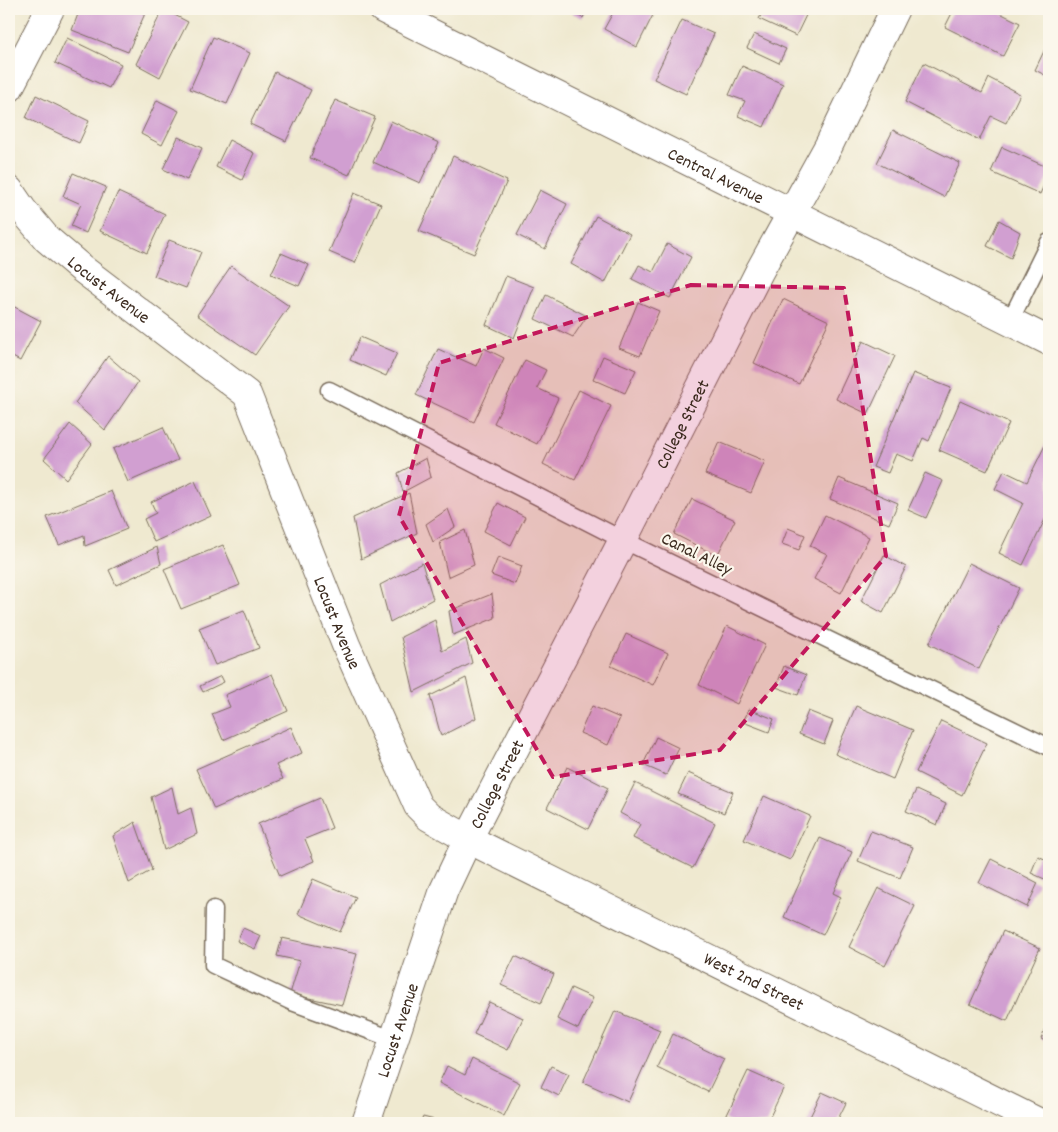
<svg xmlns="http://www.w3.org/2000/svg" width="1058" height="1132" font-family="Dekko,sans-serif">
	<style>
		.building { fill: #d19fd1 }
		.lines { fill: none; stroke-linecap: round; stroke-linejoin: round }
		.lane-casing { stroke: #7a6d5c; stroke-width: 19 }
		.street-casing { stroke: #7a6d5c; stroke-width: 30 }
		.secondary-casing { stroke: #7a6d5c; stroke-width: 30 }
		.lane { stroke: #fff; stroke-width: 16 }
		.street { stroke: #fff; stroke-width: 28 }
		.secondary { stroke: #fff; stroke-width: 28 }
		.marked { fill: #c2185b; fill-opacity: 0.2; stroke: #c2185b; stroke-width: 4; stroke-dasharray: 10 6; stroke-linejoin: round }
		.labels { text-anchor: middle; stroke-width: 4.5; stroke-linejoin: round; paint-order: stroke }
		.street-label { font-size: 18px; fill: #3b2a1e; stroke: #fbf7ec }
	</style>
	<rect width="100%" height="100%" fill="#fbf7ec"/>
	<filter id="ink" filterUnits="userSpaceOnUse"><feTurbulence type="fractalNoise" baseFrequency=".02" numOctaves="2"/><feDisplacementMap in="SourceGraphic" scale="10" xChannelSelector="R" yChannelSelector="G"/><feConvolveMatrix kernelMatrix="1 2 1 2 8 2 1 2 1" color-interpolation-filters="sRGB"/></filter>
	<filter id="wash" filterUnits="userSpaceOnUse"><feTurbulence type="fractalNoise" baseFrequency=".0096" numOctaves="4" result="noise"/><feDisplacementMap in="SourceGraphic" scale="20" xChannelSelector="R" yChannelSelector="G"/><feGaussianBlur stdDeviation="1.12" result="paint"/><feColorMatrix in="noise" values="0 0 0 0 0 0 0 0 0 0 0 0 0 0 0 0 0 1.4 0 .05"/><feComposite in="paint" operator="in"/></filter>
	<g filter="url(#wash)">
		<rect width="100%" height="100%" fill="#efe9d0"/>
		<g id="blocks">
			<!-- building -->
			<g class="building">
				<path d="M80 9H147L128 52 72 30Z"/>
				<path d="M163 9 188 22 160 77 136 64Z"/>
				<path d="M564 9H587L583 18Z"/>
				<path d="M615 9H656L637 47 604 29Z"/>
				<path d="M764 9H809L796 36 759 19Z"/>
				<path d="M954 9H992L1020 23 1003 56 945 27Z"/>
				<path d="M682 20 714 34 686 94 654 79Z"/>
				<path d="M754 34 786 49 779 63 747 48Z"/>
				<path d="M213 37 250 53 227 104 190 89Z"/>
				<path d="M67 38 121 64 109 88 55 63Z"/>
				<path d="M1045 49 1049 51V77L1035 70Z"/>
				<path d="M924 63 982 93 989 78 1020 94 1006 123 991 116 979 140 905 102Z"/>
				<path d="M742 66 783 84 764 127 738 116 745 101 729 95Z"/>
				<path d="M275 72 311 90 286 141 250 124Z"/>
				<path d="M36 95 89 121 79 143 26 118Z"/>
				<path d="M157 100 179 111 162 145 141 134Z"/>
				<path d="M335 100 375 117 349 175 310 158Z"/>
				<path d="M391 121 439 143 420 183 373 162Z"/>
				<path d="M893 130 960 163 944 197 877 163Z"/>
				<path d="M178 137 202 148 187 180 163 169Z"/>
				<path d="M229 140 254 153 242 180 216 167Z"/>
				<path d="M1002 147 1049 168V174L1040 194 991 172Z"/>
				<path d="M453 156 507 181 474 254 419 231Z"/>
				<path d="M73 173 106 187 86 233 71 226 81 204 63 196Z"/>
				<path d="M540 190 567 204 545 249 517 235Z"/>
				<path d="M118 192 165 214 147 253 100 231Z"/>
				<path d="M354 193 381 204 355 263 329 252Z"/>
				<path d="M596 216 630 234 605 283 571 264Z"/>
				<path d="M999 220 1020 232 1011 258 987 246Z"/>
				<path d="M169 240 201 252 186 288 154 276Z"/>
				<path d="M667 244 691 257 670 298 632 279 639 265 653 272Z"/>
				<path d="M281 253 309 265 299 286 271 274Z"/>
				<path d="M231 266 289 306 255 355 197 315Z"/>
				<path d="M506 276 534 287 514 338 486 325Z"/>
				<path d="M546 295 587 316 573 337 535 319Z"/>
				<path d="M783 299 829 321 799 384 754 363Z"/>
				<path d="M638 302 659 311 640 356 619 348Z"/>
				<path d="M9 304 41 321 20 361 9 355Z"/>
				<path d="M360 337 397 353 386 376 350 360Z"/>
				<path d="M863 341 895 356 868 414 836 399Z"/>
				<path d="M484 348 504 358 474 422 416 395 438 349 476 366Z"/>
				<path d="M108 356 138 382 105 430 75 403Z"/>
				<path d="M603 356 636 370 625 393 593 379Z"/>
				<path d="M525 360 546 370 537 388 558 398 537 444 494 423Z"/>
				<path d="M913 373 951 388 929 441 923 438 913 461 896 454 888 473 873 467Z"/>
				<path d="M579 390 611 406 575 480 543 464Z"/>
				<path d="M960 401 1009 423 987 471 939 450Z"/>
				<path d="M70 424 92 444 66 479 44 459Z"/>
				<path d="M163 427 178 460 128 482 113 449Z"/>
				<path d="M1049 437V511L1023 565 999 553 1023 503 995 489 1004 471 1027 482Z"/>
				<path d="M719 442 765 461 751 493 705 474Z"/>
				<path d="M426 458 431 477 403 492 398 473Z"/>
				<path d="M925 473 943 481 926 518 908 510Z"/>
				<path d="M839 478 898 503 889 524 830 499Z"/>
				<path d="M195 481 211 516 154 542 144 519 156 513 151 502Z"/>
				<path d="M111 491 127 529 85 546 84 535 59 545 47 517Z"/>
				<path d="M409 493 417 533 361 559 353 518Z"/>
				<path d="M692 499 735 520 717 556 674 534Z"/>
				<path d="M498 503 525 517 511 545 484 531Z"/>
				<path d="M448 509 455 527 433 542 426 524Z"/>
				<path d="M825 515 869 537 841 593 814 579 827 554 810 546Z"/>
				<path d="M788 528 805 535 799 550 782 544Z"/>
				<path d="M465 530 474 565 448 577 440 542Z"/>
				<path d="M223 545 240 585 181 609 164 569Z"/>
				<path d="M157 547 161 564 116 585 109 570Z"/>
				<path d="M884 555 906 567 883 613 861 601Z"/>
				<path d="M498 557 522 566 515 584 491 575Z"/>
				<path d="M422 563 433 599 390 622 380 585Z"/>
				<path d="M969 563 1019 588 979 669 929 644Z"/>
				<path d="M492 594 495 618 453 635 449 611Z"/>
				<path d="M244 610 259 648 215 665 199 628Z"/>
				<path d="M435 620 442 651 466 639 472 663 414 692 401 637Z"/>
				<path d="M727 626 765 645 737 704 699 685Z"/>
				<path d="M626 634 668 653 653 685 611 666Z"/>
				<path d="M784 666 806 675 798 695 776 687Z"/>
				<path d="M272 674 288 711 223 740 212 714 230 707 225 695Z"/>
				<path d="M221 676 224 682 203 692 200 686Z"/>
				<path d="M466 678 476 718 441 736 430 696Z"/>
				<path d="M592 706 620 718 608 745 580 733Z"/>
				<path d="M856 706 913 730 893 779 835 754Z"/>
				<path d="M749 709 774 719 769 732 743 722Z"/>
				<path d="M808 711 833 721 824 744 799 734Z"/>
				<path d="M941 721 987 743 962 795 916 772Z"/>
				<path d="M291 727 302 753 276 765 283 779 214 809 196 769Z"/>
				<path d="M656 737 679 748 666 775 643 765Z"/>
				<path d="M567 767 608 788 588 829 547 808Z"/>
				<path d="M688 773 733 792 724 813 678 794Z"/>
				<path d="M635 783 715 823 693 868 633 838 640 824 620 813Z"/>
				<path d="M172 787 178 814 191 808 197 834 164 850 151 797Z"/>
				<path d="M916 790 946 804 937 825 906 811Z"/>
				<path d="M764 796 810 816 790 860 744 840Z"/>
				<path d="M320 798 332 828 305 839 314 861 280 876 258 824Z"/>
				<path d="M135 822 152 870 129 883 113 836Z"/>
				<path d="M871 831 913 847 900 878 858 861Z"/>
				<path d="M820 838 852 852 833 893 841 897 823 935 784 917Z"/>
				<path d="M1038 856 1049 861V881L1031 873Z"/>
				<path d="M991 859 1038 883 1027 907 979 883Z"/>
				<path d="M313 879 356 897 340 932 298 914Z"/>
				<path d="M878 888 915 906 885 966 849 947Z"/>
				<path d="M243 928 261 936 255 949 237 941Z"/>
				<path d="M1003 931 1040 948 1007 1021 970 1004Z"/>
				<path d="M282 938 357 954 342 1005 290 994 300 961 277 956Z"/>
				<path d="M515 956 554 974 541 1003 501 985Z"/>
				<path d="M571 988 593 998 578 1029 557 1019Z"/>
				<path d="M489 1002 523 1018 508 1050 474 1034Z"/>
				<path d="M615 1011 660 1030 628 1102 583 1082Z"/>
				<path d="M1049 1021V1043L1041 1039Z"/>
				<path d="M673 1034 724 1059 708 1092 657 1067Z"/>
				<path d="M472 1059 520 1083 504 1116 439 1083 447 1066 465 1075Z"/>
				<path d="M551 1066 569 1074 559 1096 541 1087Z"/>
				<path d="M748 1071 784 1087 767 1123H735L725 1119Z"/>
				<path d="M822 1092 846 1103 836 1123H807Z"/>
				<path d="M423 1117 446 1123H420Z"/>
			</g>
		</g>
	</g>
	<g filter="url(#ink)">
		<use href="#blocks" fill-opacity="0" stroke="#7a6d5c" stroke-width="1"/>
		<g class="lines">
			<!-- lane casing -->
			<g class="lane-casing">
				<g id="lane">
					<path d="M1010 321 1049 242"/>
					<path d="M329 390 623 540 1049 747"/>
					<path d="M214 909 213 965 292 1002 395 1040"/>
				</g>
			</g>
			<!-- street casing -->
			<g class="street-casing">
				<g id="street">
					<path d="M9 88 50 9"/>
					<path id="s1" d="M9 190 22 209 47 239 81 268 247 394 346 645 418 806 429 817 468 839 1040 1123"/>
					<path id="s2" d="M366 1123 444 890 468 839 623 540 759 272 829 145 895 9"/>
				</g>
			</g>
			<!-- secondary casing -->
			<g class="secondary-casing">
				<g id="secondary">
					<path id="s3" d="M383 9 1049 341"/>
				</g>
			</g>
			<!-- lane -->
			<use href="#lane" class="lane"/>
			<!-- street -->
			<use href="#street" class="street"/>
			<!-- secondary -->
			<use href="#secondary" class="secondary"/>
		</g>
	</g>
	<!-- marked area -->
	<path class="marked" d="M691 285 844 288 886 556 720 750 553 777 399 516 439 363Z"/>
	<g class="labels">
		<!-- street labels -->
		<g class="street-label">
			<text dy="6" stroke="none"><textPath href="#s3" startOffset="372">Central Avenue</textPath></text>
			<text dy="6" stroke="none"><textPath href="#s1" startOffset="142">Locust Avenue</textPath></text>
			<text dy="6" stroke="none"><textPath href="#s2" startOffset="769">College Street</textPath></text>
			<text transform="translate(697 553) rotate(26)" y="6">Canal Alley</text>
			<text dy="6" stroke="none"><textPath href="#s1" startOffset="561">Locust Avenue</textPath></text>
			<text dy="6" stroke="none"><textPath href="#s2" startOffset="364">College Street</textPath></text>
			<text dy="6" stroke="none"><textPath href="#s1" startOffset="1141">West 2nd Street</textPath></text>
			<text dy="6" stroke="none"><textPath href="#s2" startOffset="98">Locust Avenue</textPath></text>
		</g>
	</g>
	<!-- margin -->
	<rect width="1058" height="1132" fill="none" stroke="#fbf7ec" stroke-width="30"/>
</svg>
